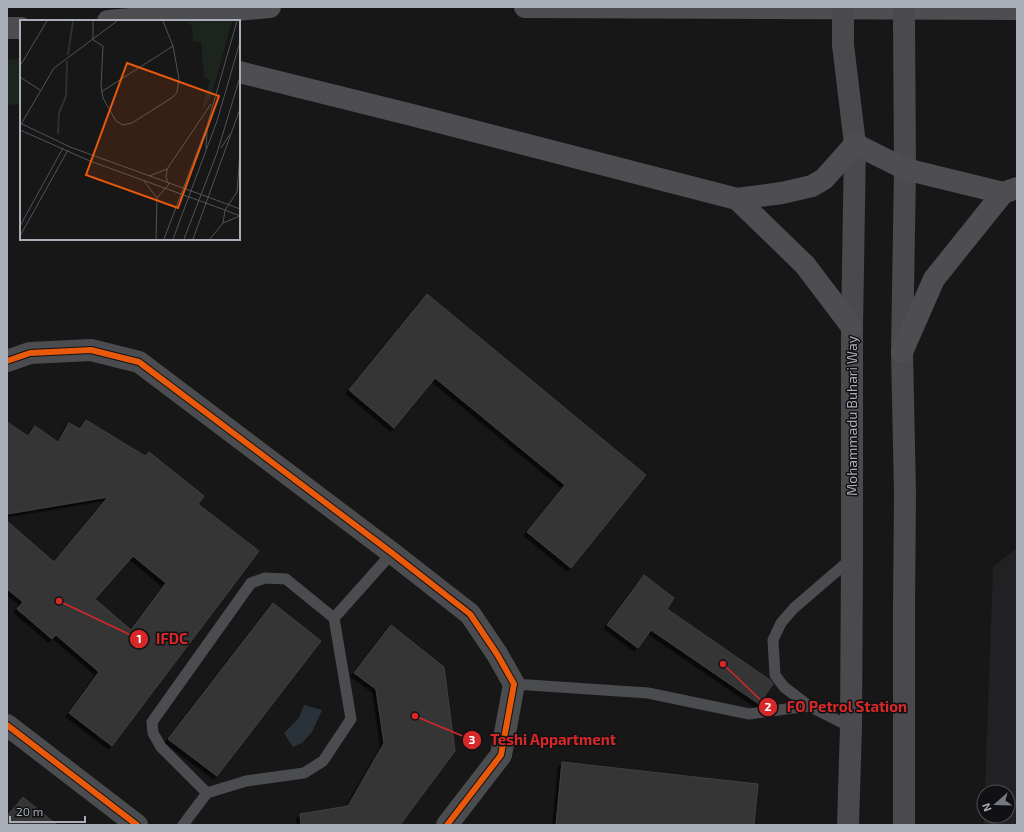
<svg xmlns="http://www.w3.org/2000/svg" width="1024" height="832" font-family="'Exo 2',sans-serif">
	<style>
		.built { fill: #212123 }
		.green { fill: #1d241e }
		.water { fill: #2a3239 }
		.building { fill: #353536; stroke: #3f4043; fill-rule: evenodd; filter: url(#shadow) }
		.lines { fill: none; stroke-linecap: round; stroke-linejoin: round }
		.service { stroke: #4b4c50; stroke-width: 11 }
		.minor { stroke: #4b4c50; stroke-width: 22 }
		.secondary { stroke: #4a4a4e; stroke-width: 22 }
		.trunk { stroke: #4e4e52; stroke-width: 22 }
		.secondary-bridge { stroke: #4a4a4e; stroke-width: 22 }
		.cycleway-casing { stroke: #111113; stroke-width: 8 }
		.cycleway { stroke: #e8590c; stroke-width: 6 }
		.labels { text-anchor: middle; stroke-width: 3; stroke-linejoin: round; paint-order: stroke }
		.street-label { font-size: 14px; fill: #a8adb8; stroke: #111113 }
		.inset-river { fill: none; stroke: #2a3239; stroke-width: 2 }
		.inset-road { fill: none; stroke: #515357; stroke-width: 1 }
		.view { fill: #e8590c; fill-opacity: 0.15; stroke: #e8590c; stroke-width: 2 }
		.inset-edge { fill: none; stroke: #a8adb8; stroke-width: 2 }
		.leader { fill: none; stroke: #d62828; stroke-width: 1.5 }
		.callout-dot { fill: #d62828; stroke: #111113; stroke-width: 1.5 }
		.mark-label { font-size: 12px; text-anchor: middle; font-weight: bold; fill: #fff }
		.callout-label { font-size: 15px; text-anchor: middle; font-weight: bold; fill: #d62828; stroke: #111113; stroke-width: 3; stroke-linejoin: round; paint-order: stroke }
	</style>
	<defs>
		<filter id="shadow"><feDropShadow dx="-3.5" dy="3.5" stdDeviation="0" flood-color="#0009"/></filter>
	</defs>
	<rect width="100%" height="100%" fill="#171717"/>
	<!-- built -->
	<path class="built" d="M1017 548V825H984V814V816H1008V792H985L993 567Z"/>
	<!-- green -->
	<path class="green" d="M21 58V104L7 105V60Z"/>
	<!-- water -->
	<path class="water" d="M304 705 322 710 312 732 302 743 293 747 284 733 299 718Z"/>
	<!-- building -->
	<g class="building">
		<path d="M427 294 646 475 571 568 527 532 565 485 435 378 394 428 349 390Z"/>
		<path d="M86 420 145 456 149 452 204 496 198 504 259 551 112 746 69 713 99 672 56 635 52 639 17 609 23 602 7 589V521L54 562 108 497 7 514V422L28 436 35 426 58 442 69 423 80 429ZM133 556 166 583 131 630 95 599Z"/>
		<path d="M644 575 674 598 667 609 770 680 773 684 759 704 651 630 638 648 607 625Z"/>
		<path d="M273 603 321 641 217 776 168 739Z"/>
		<path d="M391 625 444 667 455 751 400 825H301L300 814 348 806 384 743 376 689 354 673Z"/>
		<path d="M562 762 758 784 754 825H556Z"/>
		<path d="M23 797 57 825H7V816Z"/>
	</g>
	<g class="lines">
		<!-- service -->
		<g class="service">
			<path d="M334 618 392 553"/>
			<path d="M514 684 648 693 749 714 809 706"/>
			<path d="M851 727 809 706 784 687 775 675 773 640 781 623 794 608 851 559"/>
			<path d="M183 825 207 793 246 781 304 773 323 761 351 719 334 618 286 579 265 578 251 583 152 722 153 733 161 747 207 793"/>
		</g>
		<!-- minor -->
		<g class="minor">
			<path d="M7 361 30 353 91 350 139 362 392 553 470 614 497 654 514 684 501 755 447 825"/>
			<path d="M7 725 137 825"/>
		</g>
		<!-- secondary -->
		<g class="secondary">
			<path d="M843 45 855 144 852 327V559L851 727 848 825"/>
			<path d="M904 825V606L905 494 902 352 905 169 904 23"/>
		</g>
		<!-- trunk -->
		<g class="trunk">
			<path d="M525 7 1017 9"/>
			<path d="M108 21 270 7"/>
			<path d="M7 28H21"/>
			<path d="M239 72 412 115 737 199 782 193 812 186 824 179 855 144 905 169 1003 193 1017 188"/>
			<path d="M737 199 805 265 852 327"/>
			<path d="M902 352 934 279 1003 193"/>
		</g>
		<!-- secondary-bridge -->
		<g class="secondary-bridge">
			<path d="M904 7V23"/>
			<path d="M843 45V7"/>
		</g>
		<!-- cycleway casing -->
		<g class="cycleway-casing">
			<g id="cycleway">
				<path d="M7 361 30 353 91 350 139 362 392 553 470 614 497 654 514 684 501 755 447 825"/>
				<path d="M7 725 137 825"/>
			</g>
		</g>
		<!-- cycleway -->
		<use href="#cycleway" class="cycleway"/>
	</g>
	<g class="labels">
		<!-- street labels -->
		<g class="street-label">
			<text transform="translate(852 416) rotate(-90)" y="5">Mohammadu Buhari Way</text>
		</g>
	</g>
	<!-- overview -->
	<g transform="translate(20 20)">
		<rect width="220" height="220" fill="#171717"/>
		<path d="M165 1H212L191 77 181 92 190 60 184 57 181 22 173 21 172 6Z" fill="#1d241e"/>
		<path class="inset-river" d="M48 35 53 1M38 114 39 93 46 76 47 41"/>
		<path class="inset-road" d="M73 1V20L83 26 81 66 83 78 96 101 103 105 112 103 153 77 157 72 159 59 153 26 143 1M0 46 27 1M0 57 20 70M81 72 153 26M0 103 50 127 207 184M0 106 34 48 97 1M0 110 70 141 205 190 217 172 220 133M201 128 210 114M186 129 187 110M129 156 147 149M124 161 137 178M207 184 220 189M205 190 220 196M203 203 220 196M0 206 43 128M0 216 48 130M136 219 137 178 149 164 146 158 147 149 191 84M144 219 187 106 217 1M153 219 197 101 220 22M164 219 197 133 220 57M173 219 220 89M190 219 203 203 205 190"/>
		<path class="view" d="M107 43 199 76 158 188 66 155Z"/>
		<rect width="220" height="220" class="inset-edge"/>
	</g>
	<!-- callouts -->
	<path class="leader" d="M59 601L139 639M723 664L768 707M415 716L472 740"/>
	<g class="callout-dot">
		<circle cx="59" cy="601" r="4"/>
		<circle cx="723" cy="664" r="4"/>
		<circle cx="415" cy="716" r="4"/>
		<circle cx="139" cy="639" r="10"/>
		<circle cx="768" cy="707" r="10"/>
		<circle cx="472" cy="740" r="10"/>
	</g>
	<g class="mark-label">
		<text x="139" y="643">1</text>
		<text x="768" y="711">2</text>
		<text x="472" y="744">3</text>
	</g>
	<g class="callout-label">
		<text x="172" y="644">IFDC</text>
		<text x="847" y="712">FO Petrol Station</text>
		<text x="553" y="745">Teshi Appartment</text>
	</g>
	<!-- border -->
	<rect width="1024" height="832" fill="none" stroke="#a8adb8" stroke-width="16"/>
	<!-- north arrow -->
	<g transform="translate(996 804) rotate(250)"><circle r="19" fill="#111113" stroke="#4d4f55"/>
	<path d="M0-3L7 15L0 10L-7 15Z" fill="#757880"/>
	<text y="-6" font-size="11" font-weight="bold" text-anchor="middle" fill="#a8adb8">N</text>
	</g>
	<!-- scale -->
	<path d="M10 816v6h75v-6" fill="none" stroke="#a8adb8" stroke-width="2"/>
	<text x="16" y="816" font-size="12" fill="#a8adb8" stroke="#111113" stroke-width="3" paint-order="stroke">20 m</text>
</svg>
